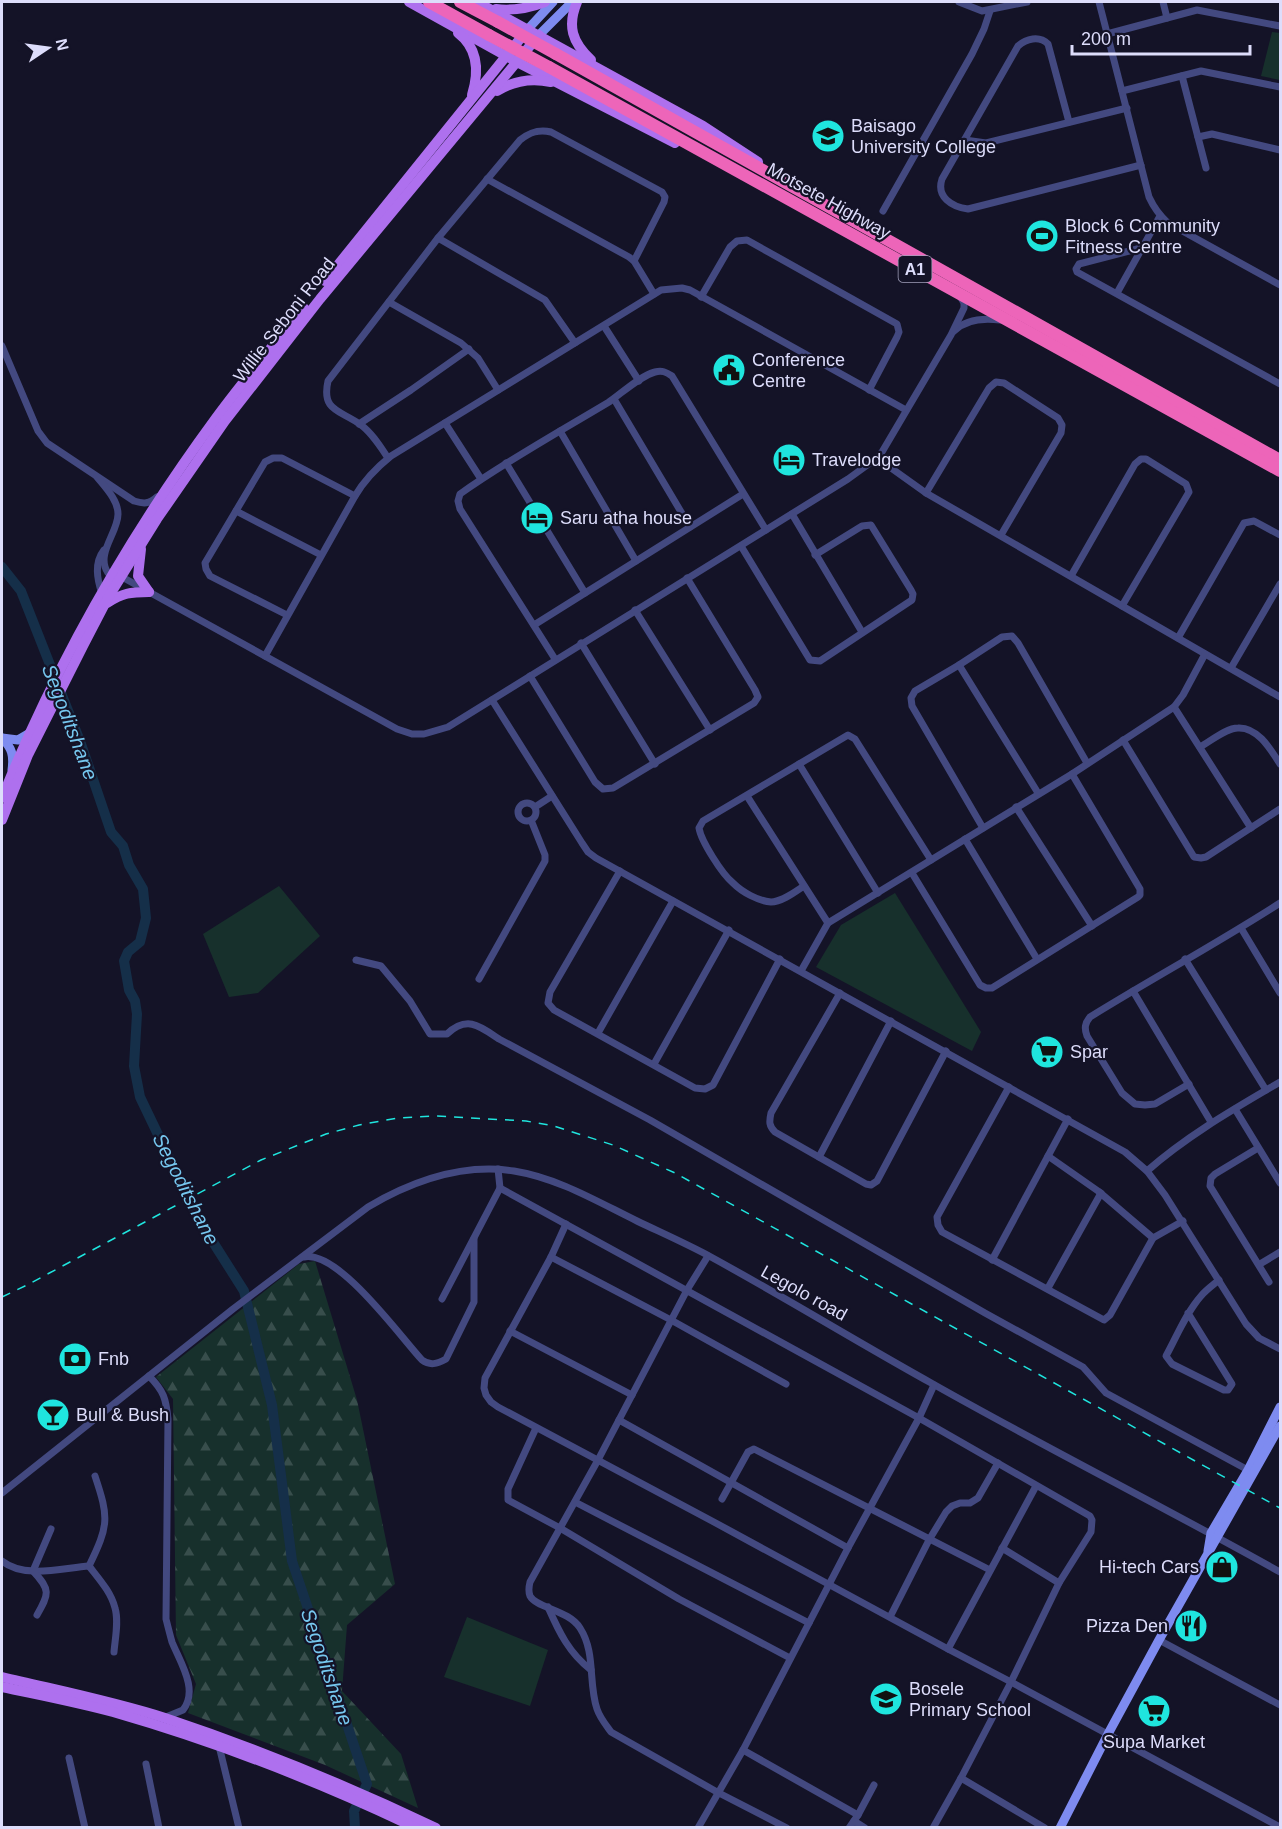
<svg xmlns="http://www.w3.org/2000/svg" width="1282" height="1829" font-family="Arial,sans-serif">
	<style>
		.grass { fill: #17302c }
		.forest { fill: url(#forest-firs) }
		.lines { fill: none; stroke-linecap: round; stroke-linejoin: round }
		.river { stroke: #152f49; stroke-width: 10 }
		.street { stroke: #434980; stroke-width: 7 }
		.secondary { stroke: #7e8bf0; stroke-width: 9 }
		.primary { stroke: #ae70ee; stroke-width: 10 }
		.highway { stroke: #ed65b9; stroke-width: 12 }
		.rail { stroke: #1fe5de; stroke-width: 1.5; stroke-dasharray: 9 8; stroke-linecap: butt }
		.highway-bridge { stroke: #ed65b9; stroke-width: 12 }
		.labels { text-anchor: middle; stroke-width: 4.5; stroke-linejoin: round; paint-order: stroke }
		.shield { fill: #141327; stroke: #a1a0bb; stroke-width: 1.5 }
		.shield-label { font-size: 16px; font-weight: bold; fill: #ddddfb }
		.poi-label { font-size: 18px; fill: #ddddfb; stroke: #141327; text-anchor: start }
		.street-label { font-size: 18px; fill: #ddddfb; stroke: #141327 }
		.water-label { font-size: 20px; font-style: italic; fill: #76c7ef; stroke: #141327 }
	</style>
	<defs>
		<pattern id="forest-firs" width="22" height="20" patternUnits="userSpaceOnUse" patternTransform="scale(1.5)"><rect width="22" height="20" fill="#17302c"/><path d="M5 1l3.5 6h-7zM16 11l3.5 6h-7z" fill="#384e4c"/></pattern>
	</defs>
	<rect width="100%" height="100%" fill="#141327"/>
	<!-- grass -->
	<g class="grass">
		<path d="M1272 32 1280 33V80L1261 76Z"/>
		<path d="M279 886 320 936 258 993 229 997 203 934Z"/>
		<path d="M895 893 981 1032 972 1051 816 967 841 925Z"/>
		<path d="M467 1617 548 1650 530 1706 444 1677Z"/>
	</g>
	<!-- forest -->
	<path class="forest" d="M315 1261 357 1400 395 1584 347 1625 342 1691 401 1754 418 1808 325 1765 188 1713 196 1684 176 1635 173 1399 156 1377 299 1264Z"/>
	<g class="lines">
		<!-- river -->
		<path class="river" d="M2 567 21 591 80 741 111 832 123 846 129 865 143 889 146 918 140 942 128 952 124 961 129 990 135 1001 137 1014 134 1066 140 1097 199 1220 244 1291 272 1405 292 1561 367 1784 354 1811 355 1828"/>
		<!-- street -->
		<g class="street">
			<path d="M959 2 982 11 1027 2"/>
			<path d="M1099 2 1149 197C1154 208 1159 215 1168 223L1280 285"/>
			<path d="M1163 2 1167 18"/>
			<path d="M1107 34 1197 10 1280 26"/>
			<path d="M1182 76 1206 168"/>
			<path d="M1122 91 1201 71 1280 87"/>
			<path d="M1069 122 1048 44C1039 35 1026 39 1018 46L942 179C936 197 952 207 968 209L1141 165"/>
			<path d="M1198 137 1212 134 1280 150"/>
			<path d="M965 140 986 143 1127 108"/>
			<path d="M487 179 629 257 634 261 654 294"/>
			<path d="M883 211 972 54 984 29 990 11"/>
			<path d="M438 238 545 300 575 343"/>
			<path d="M1141 248 1079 264 1076 269 1077 272 1280 384"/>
			<path d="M1117 293 1160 216"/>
			<path d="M701 297 730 247 737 241 747 240 897 324 899 332 897 337 869 390"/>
			<path d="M389 302 461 343 478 358 498 390"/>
			<path d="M604 326 639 381"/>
			<path d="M954 331C966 319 984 318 1000 320"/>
			<path d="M2 346 38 431 47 443 134 501C144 504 149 504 157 497"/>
			<path d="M614 399 690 527"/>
			<path d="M445 423 481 479"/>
			<path d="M359 424 411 390 469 349"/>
			<path d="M560 431 636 561"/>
			<path d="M388 458C380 446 372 433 361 425 341 410 321 412 328 381L438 238 520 140C530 132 539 129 551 132L662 192 665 197 664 202 634 261"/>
			<path d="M877 458 926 493 1280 697"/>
			<path d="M506 463 585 593"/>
			<path d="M97 477C105 487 118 500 118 514 118 533 95 554 108 573L122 577 397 729 412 734H424L448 727 848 479 877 458 882 452 951 335 964 308V303L960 296"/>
			<path d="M926 493 989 388 996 382 1004 383 1058 418 1062 425 1061 433 1001 535"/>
			<path d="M236 511 321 555"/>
			<path d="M792 514 862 632"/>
			<path d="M741 546 810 660 820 661 912 600 913 594 911 590 871 525 862 526 815 555"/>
			<path d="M1071 576 1135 464 1141 459H1146L1186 484 1189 492 1122 606"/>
			<path d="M102 594C97 579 94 563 104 550"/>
			<path d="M635 610 710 730"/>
			<path d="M287 615 210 576 206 569 205 563 265 462 273 458H282L355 496"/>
			<path d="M534 625 743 494"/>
			<path d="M1178 638 1244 523 1254 521 1280 535"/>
			<path d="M581 643 655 764"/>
			<path d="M265 656 355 496C365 479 376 468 391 456L661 290 682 288 690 290 906 410"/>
			<path d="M555 659 460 509 458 501 460 494C508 460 559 432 609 402 622 393 640 376 655 372 662 370 666 372 672 376L766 530"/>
			<path d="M959 665 1038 793"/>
			<path d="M1231 668 1280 584"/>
			<path d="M530 676 595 782 603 789 613 788 754 703 758 697 755 690 687 578"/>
			<path d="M492 700 582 843 588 852 596 858 1125 1152 1147 1171 1165 1195 1246 1324 1259 1338 1280 1349"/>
			<path d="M1174 707 1251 828"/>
			<path d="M1123 740 1194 857 1201 858 1206 857 1280 809"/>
			<path d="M1200 747C1211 741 1226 728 1238 728 1258 727 1271 750 1280 764"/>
			<path d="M799 764 878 893"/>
			<path d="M747 796 828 923"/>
			<circle cx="527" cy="812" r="9"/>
			<path d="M535 807 552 796"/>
			<path d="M1016 807 1092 926"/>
			<path d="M983 828 912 706 911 698 915 691 959 665 1002 637 1012 636 1018 643 1087 763"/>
			<path d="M965 839 1037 959"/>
			<path d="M620 871 550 992 548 1003 554 1010 695 1088 705 1089 713 1085 780 959"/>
			<path d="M912 873 980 985 986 988H992L1138 897 1140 895V889L1072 774"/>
			<path d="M804 886C795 892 782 902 771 902 758 901 742 892 733 883 722 874 701 841 699 828L703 821 848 735 855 739 931 860"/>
			<path d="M1241 928 1280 993"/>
			<path d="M1185 959 1266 1090"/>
			<path d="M356 960 381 966 410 1001 430 1034H447C467 1015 480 1026 499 1039L650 1120 985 1313 1083 1367 1106 1393 1248 1470"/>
			<path d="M801 971 828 923 1072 774 1174 707 1183 695 1205 654"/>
			<path d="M479 979 545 861V855L531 820"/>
			<path d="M1133 991 1211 1122"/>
			<path d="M840 993 771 1113C769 1122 769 1126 775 1132L866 1184 871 1185 877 1181 946 1051"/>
			<path d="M598 1033 673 901"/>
			<path d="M654 1064 729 930"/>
			<path d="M1189 1084 1155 1104 1145 1105 1135 1104 1122 1093 1087 1036C1084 1028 1085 1023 1090 1017 1153 978 1218 943 1280 903"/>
			<path d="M1009 1087 937 1217 938 1225 942 1232 1104 1320 1110 1315 1153 1238 1183 1221"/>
			<path d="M1235 1109 1280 1183"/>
			<path d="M1258 1148 1215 1174 1211 1178 1210 1186 1269 1282"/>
			<path d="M1048 1156 1098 1191 1153 1238"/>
			<path d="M819 1157 891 1021"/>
			<path d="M1147 1171C1188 1135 1234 1109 1280 1082"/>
			<path d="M500 1188 919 1418 1090 1516 1092 1520 1091 1532 1059 1583 1011 1682 961 1778 933 1828"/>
			<path d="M566 1224 551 1257 485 1378 484 1388 486 1395 491 1402 498 1407 712 1521 948 1649 1011 1682 1280 1827"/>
			<path d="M708 1256 687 1290 598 1460 530 1582C529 1586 528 1591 530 1596 536 1608 569 1610 580 1628 596 1653 588 1682 597 1709 600 1718 606 1725 611 1732L717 1792 787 1828"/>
			<path d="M304 1257C338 1250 399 1335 422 1360 430 1366 437 1364 446 1359L474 1302V1239"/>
			<path d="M551 1257 671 1320 786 1384"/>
			<path d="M992 1260 1068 1119"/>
			<path d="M1260 1264 1280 1252"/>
			<path d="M1048 1288 1101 1193"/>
			<path d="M442 1299 500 1188 498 1169"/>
			<path d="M1188 1313 1232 1384 1228 1390H1224L1172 1364 1166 1356C1177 1336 1186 1313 1201 1296 1206 1290 1213 1285 1219 1280"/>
			<path d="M510 1331 632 1395"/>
			<path d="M149 1376C164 1391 166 1399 168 1419L166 1619C168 1627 170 1635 172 1642 180 1662 199 1690 183 1710L166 1717"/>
			<path d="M619 1420 848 1548"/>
			<path d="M536 1428 508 1489V1500L560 1528 679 1599 790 1658"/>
			<path d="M2 1493 233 1309 368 1207C412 1181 462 1163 514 1171 558 1178 598 1202 637 1221 662 1233 687 1244 711 1257 786 1298 859 1343 933 1384 1048 1449 1166 1508 1280 1572"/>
			<path d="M722 1499 748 1452 754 1449 990 1570"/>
			<path d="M575 1502 809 1623"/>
			<path d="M1002 1548 1059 1583"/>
			<path d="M2 1561C25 1579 62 1568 89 1566"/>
			<path d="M89 1566C109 1525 109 1518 95 1476"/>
			<path d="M89 1566C99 1579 111 1592 115 1608 119 1621 115 1639 114 1652"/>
			<path d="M548 1607C559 1632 569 1653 591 1670"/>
			<path d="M37 1615C49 1594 51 1590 33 1571L51 1529"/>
			<path d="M890 1617 929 1540 946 1512 952 1506 960 1503H970L978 1498 998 1463"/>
			<path d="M1159 1640 1280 1705"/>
			<path d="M948 1649 1036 1486"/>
			<path d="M219 1746 239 1828"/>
			<path d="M743 1750 858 1815 849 1828"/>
			<path d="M69 1758 85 1828"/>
			<path d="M146 1764 159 1828"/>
			<path d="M961 1778 1045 1828"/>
			<path d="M858 1815 874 1785"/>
			<path d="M854 1821 865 1828"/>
			<path d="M698 1828 743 1750 848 1548 919 1418 934 1385"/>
		</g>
		<!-- secondary -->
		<g class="secondary">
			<path d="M528 29 553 2"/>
			<path d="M539 35 572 2"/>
			<path d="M2 738C12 748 14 755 12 770"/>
			<path d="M2 738 18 740 30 733"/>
			<path d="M1208 1551 1211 1533 1248 1470 1280 1407"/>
			<path d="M1060 1828 1108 1734 1159 1640 1280 1426"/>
		</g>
		<!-- primary -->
		<g class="primary">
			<path d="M409 2 517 62 675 143"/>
			<path d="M477 2 703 126 758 162"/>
			<path d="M577 2C567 26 572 42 591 60"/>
			<path d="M496 9C512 11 529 8 545 2"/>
			<path d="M458 33C479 49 479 72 472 95"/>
			<path d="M497 91C513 81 532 78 551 82"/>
			<path d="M325 281 528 29"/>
			<path d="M141 549 138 576 149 592"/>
			<path d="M107 603C123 593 130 592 149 592"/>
			<path d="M2 798C56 664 130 535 216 418 244 380 274 344 304 308"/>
			<path d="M2 820 28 755 83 646 109 596 157 519 225 421 320 299 539 35"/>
			<path d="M2 1677C56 1690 112 1701 165 1718 258 1749 348 1786 436 1828"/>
			<path d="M2 1687C39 1695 76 1702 113 1712 217 1742 318 1781 416 1828"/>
		</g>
		<!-- highway -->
		<g class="highway">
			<path d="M429 2 489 35"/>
			<path d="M460 2 498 22"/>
			<path d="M556 54 1280 460"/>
			<path d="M549 67 1280 471"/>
		</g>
		<!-- rail -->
		<path class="rail" d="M2 1297 27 1285 261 1160 326 1134 359 1125 398 1118 435 1116 526 1121 554 1126 613 1145 675 1173 1280 1508"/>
		<!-- highway-bridge -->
		<g class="highway-bridge">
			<path d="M498 22 556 54"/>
			<path d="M489 35 549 67"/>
		</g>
	</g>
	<!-- icons -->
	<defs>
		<g id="university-disc" transform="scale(1.725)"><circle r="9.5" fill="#1fe5de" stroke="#141327"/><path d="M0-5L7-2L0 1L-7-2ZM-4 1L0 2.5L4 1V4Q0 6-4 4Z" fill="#111"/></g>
		<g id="stadium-disc" transform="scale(1.725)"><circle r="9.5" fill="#1fe5de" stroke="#141327"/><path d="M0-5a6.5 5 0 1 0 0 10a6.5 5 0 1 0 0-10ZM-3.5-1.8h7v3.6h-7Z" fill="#111"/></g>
		<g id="civic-disc" transform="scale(1.725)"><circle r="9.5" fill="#1fe5de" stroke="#141327"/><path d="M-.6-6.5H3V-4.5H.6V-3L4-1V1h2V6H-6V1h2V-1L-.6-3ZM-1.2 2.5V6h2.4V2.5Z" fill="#111"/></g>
		<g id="hotel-disc" transform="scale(1.725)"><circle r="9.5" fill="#1fe5de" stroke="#141327"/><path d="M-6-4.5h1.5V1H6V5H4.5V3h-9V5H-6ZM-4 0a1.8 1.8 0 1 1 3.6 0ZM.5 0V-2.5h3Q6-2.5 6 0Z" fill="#111"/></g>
		<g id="supermarket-disc" transform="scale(1.725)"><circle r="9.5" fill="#1fe5de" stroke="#141327"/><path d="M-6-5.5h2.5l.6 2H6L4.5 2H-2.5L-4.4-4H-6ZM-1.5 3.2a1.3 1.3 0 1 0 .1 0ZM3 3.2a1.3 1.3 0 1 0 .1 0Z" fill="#111"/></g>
		<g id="bank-disc" transform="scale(1.725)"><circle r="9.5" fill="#1fe5de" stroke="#141327"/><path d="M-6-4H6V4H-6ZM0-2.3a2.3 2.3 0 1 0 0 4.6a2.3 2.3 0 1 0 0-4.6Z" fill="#111"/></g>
		<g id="bar-disc" transform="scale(1.725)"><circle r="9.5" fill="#1fe5de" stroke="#141327"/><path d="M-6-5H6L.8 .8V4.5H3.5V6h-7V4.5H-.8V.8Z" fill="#111"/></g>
		<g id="shop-disc" transform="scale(1.725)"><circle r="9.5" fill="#1fe5de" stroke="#141327"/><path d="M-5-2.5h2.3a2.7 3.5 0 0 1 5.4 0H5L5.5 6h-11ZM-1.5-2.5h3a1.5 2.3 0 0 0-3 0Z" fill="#111"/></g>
		<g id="restaurant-disc" transform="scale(1.725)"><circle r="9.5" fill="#1fe5de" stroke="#141327"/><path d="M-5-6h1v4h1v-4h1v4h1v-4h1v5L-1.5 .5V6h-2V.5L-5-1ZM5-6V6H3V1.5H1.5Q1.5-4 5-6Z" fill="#111"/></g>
		<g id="school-disc" transform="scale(1.725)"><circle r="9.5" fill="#1fe5de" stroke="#141327"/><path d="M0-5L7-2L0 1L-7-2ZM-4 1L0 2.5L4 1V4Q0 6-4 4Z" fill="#111"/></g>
	</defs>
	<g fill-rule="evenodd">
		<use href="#university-disc" x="828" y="136"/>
		<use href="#stadium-disc" x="1042" y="236"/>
		<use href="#civic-disc" x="729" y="370"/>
		<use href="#hotel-disc" x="789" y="460"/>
		<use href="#hotel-disc" x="537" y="518"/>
		<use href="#supermarket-disc" x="1047" y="1052"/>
		<use href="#bank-disc" x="75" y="1359"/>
		<use href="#bar-disc" x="53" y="1415"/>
		<use href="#shop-disc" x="1222" y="1567"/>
		<use href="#restaurant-disc" x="1191" y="1626"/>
		<use href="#school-disc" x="886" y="1699"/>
		<use href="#supermarket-disc" x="1154" y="1711"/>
	</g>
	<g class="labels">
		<!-- shield labels -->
		<rect class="shield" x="898.5" y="256" width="33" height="26" rx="4.5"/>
		<g class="shield-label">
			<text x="915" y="275">A1</text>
		</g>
		<!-- poi labels -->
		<g class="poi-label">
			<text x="851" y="132">Baisago<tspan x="851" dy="21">University College</tspan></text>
			<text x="1065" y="232">Block 6 Community<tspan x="1065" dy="21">Fitness Centre</tspan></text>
			<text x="752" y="366">Conference<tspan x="752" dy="21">Centre</tspan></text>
			<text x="812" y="466">Travelodge</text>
			<text x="560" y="524">Saru atha house</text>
			<text x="1070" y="1058">Spar</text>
			<text x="98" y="1365">Fnb</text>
			<text x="76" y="1421">Bull &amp; Bush</text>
			<text x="1199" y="1573" text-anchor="end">Hi-tech Cars</text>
			<text x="1168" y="1632" text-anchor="end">Pizza Den</text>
			<text x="909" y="1695">Bosele<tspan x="909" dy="21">Primary School</tspan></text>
			<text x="1154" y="1748" text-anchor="middle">Supa Market</text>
		</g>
		<!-- street labels -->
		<g class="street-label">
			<text transform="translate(829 201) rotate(29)" y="6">Motsete Highway</text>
			<text transform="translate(284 320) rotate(-52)" y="6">Willie Seboni Road</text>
			<text transform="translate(804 1293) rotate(29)" y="6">Legolo road</text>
		</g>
		<!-- water labels -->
		<g class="water-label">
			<text transform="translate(70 722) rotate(69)" y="7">Segoditshane</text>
			<text transform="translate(186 1189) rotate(63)" y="7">Segoditshane</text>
			<text transform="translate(327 1667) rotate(71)" y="7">Segoditshane</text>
		</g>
	</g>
	<!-- border -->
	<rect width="1282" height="1829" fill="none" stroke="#ddddfb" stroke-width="6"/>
	<!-- north arrow -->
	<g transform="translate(48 48) rotate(77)" stroke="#141327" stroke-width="4.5" paint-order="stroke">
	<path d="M0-4.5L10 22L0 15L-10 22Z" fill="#ddddfb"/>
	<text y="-9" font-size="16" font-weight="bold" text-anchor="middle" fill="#ddddfb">N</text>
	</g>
	<!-- scale -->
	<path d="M1072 45v9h178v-9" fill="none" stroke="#ddddfb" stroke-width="3"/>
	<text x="1081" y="45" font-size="18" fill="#ddddfb" stroke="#141327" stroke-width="4.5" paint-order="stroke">200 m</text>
</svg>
